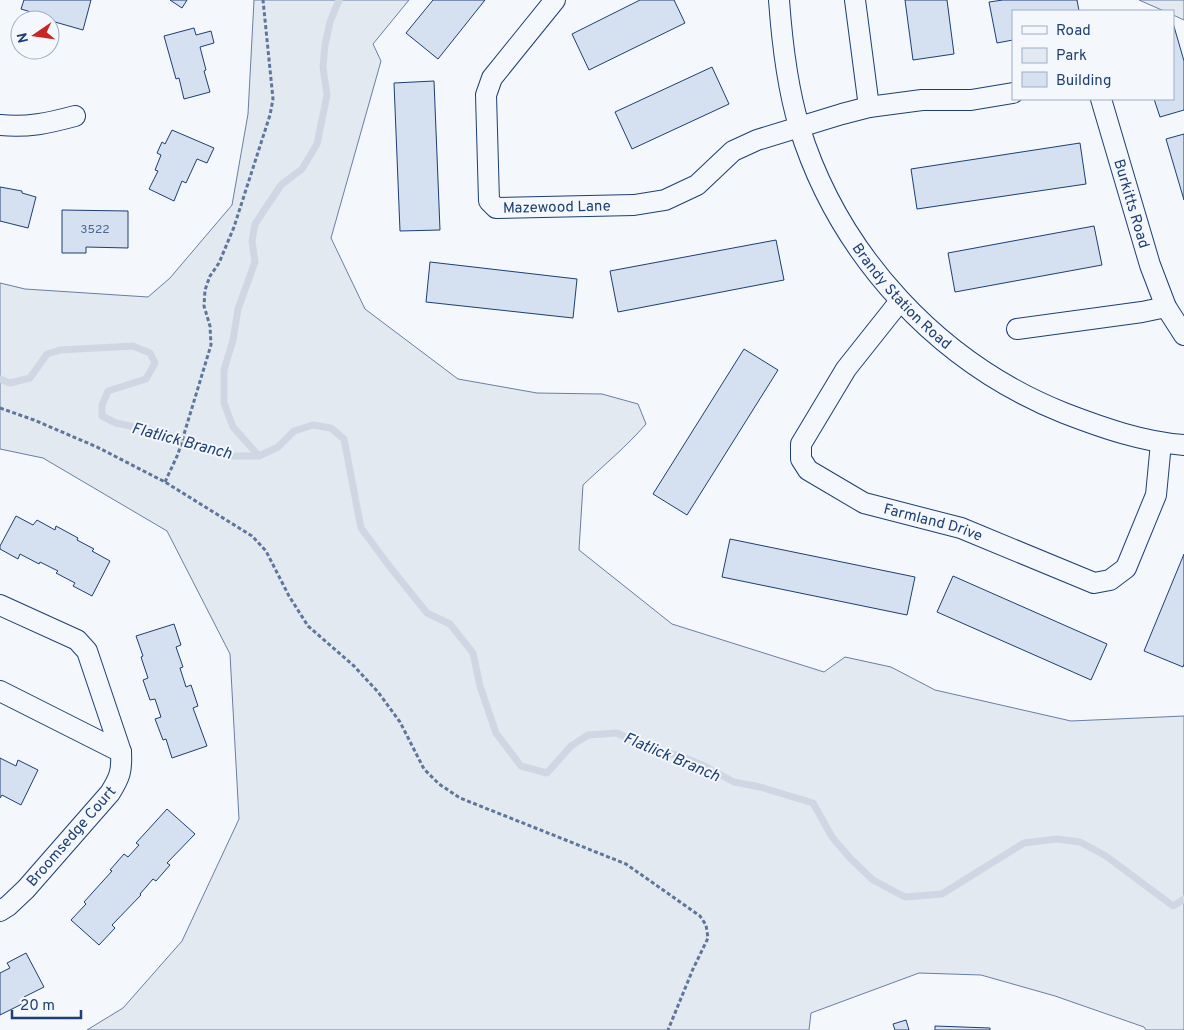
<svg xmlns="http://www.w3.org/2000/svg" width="1184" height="1030" font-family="Overpass,sans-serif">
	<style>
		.green { fill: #e3e9f0; stroke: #687fa3 }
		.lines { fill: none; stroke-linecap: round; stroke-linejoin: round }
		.stream { stroke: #cfd7e4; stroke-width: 7 }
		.building { fill: #d5e0f0; stroke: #1d3f73 }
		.street-casing { stroke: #1d3f73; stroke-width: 22 }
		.path { stroke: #5e769c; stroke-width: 3; stroke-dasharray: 4 2.5; stroke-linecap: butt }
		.street { stroke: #f4f7fb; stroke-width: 20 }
		.labels { text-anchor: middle; stroke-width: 4; stroke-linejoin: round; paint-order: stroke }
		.number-label { font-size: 12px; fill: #4b6792 }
		.street-label { font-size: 15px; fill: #1d3f73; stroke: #f4f7fb }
		.water-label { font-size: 16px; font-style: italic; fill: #1d3f73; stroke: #f4f7fb }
	</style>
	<rect width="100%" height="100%" fill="#f4f7fb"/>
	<!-- green -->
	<g class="green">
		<path d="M254 0H409L373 44 381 61 331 238 365 309 458 379 537 393 602 394 638 404 646 424C627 446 604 465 583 485L579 550 672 624 824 672 845 657 891 667 935 690 1071 721 1184 716V1030H1146L1144 1027 1055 996 981 975 919 973 811 1013 809 1030H87L123 1008 182 941 239 819 230 654 167 531 43 458 0 449V283L25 289 148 297 170 278 232 205 248 114Z"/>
		<path d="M1139 0H1184V20L1173 15V11H1164Z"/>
	</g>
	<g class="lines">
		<!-- stream -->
		<g class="stream">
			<path d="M0 379 10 383 30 378 47 354 60 350 133 346 150 353 155 363 146 379 108 391 102 405V416L116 423 163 433 231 456H259L278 447 294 431 313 425 331 428 344 439 361 528 390 567 427 613 450 624 473 653 480 686 496 733 521 766 547 773 571 746 588 735 617 733 658 752 678 755 704 766 734 782 760 787 813 803 832 837 850 858 873 880 905 897 942 894 1024 843 1057 839 1080 842 1106 856 1173 906 1184 899"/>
			<path d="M259 456 233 427 224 403V370L233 340 238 309 255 262 252 241 255 224 281 185 302 169 317 144 327 95 323 67 325 45 330 22 339 0"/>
		</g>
	</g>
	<!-- building -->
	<g class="building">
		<path d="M24 0H91L83 30 41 18V15L21 9Z"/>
		<path d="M170 0H187L182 8Z"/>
		<path d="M433 0H485L438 59 406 33Z"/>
		<path d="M640 0H674L685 23 589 70 572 34Z"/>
		<path d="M905 0H947L954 54 913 60Z"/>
		<path d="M1003 0H1077L1079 11H1013V40L997 43 989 2Z"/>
		<path d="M1173 23 1184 61V110L1160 117 1154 99H1173Z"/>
		<path d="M194 28 196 35 211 31 214 43 200 47 206 70 204 71 210 92 184 99 179 78 176 79 164 36Z"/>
		<path d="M712 67 729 104 632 149 615 112Z"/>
		<path d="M434 81 440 230 400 231 394 83Z"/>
		<path d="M172 130 214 148 207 163 197 159 186 183 182 181 174 201 149 189 158 171 155 170 161 155 157 153 162 142 165 144Z"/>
		<path d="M1184 134V200L1166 139Z"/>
		<path d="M1080 143 1086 184 917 209 911 169Z"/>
		<path d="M0 187 22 191V193L36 197 28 228 0 221Z"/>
		<path d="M62 210 128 211V248L86 247V253H62Z"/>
		<path d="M1094 226 1102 265 955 292 948 253Z"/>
		<path d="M776 240 784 280 618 312 610 271Z"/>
		<path d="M430 262 577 279 573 318 426 302Z"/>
		<path d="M744 349 778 370 687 515 653 494Z"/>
		<path d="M16 516 33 525 37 520 55 530 56 526 78 538 77 540 94 549 92 551 110 561 92 596 73 586 75 583 56 573 58 571 40 562 39 564 20 554 18 559 0 549V546Z"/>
		<path d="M730 539 915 577 907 615 722 577Z"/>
		<path d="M1184 554V664L1183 667 1144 651Z"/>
		<path d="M953 576 1107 644 1091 680 937 612Z"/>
		<path d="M174 624 181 645 176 647 183 667 180 668 186 687 191 685 198 706 193 708 207 746 172 758 166 739 163 740 155 719 161 717 155 699 150 700 143 680 148 678 141 657 143 656 136 636Z"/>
		<path d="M0 758 16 766 18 760 38 770 21 805 2 795 0 798Z"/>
		<path d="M167 809 195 834 167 863 170 865 156 881 153 879 140 894 141 895 112 925 115 928 99 945 71 920 86 904 84 902 112 871 110 870 124 854 128 857 139 845 136 843Z"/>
		<path d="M26 953 44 987 24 997 26 1002 0 1015V973L10 968 7 963Z"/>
		<path d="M906 1020 909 1030H895L893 1024Z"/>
		<path d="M935 1026 990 1028V1030H935Z"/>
	</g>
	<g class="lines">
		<!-- street casing -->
		<g class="street-casing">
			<g id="street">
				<path id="s1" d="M555 0 492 78 486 95 489 201 496 208 634 205 665 200 697 185 733 151 757 140 842 114 869 107 922 100H971L1013 93"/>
				<path id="s2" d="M779 0C782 42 787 86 799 126 839 256 939 363 1064 413 1103 428 1143 442 1184 445"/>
				<path d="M855 0 869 107"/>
				<path id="s3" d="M1101 99 1150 265 1166 307 1184 335"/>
				<path d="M0 125C27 128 49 123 75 116"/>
				<path id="s4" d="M900 301 846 369 801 444V459L808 470 864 503 961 528 1094 583 1110 580 1126 568 1156 495 1161 443"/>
				<path d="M1017 329 1142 312 1166 307"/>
				<path d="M0 605 77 640 87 651 121 752C122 771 120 777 110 793L26 889 8 906 0 911"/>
				<path d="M0 691 121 752"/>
			</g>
		</g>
		<!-- path -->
		<g class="path">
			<path d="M0 408 34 420 97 447 165 482 252 536 266 551 289 596 308 626 354 666 378 692 400 722 424 769 439 784 460 798 626 864 700 916 706 925 708 938 693 969 668 1030"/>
			<path d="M165 482 178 454 211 345 210 326 204 306 205 290 210 276 219 263 234 227 270 115 273 99 263 0"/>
		</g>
		<!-- street -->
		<use href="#street" class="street"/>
	</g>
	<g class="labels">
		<!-- number labels -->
		<g class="number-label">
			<text x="95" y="233">3522</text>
		</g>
		<!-- street labels -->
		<g class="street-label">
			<text dy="5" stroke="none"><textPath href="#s3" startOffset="109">Burkitts Road</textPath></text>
			<text dy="5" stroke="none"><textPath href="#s1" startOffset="295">Mazewood Lane</textPath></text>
			<text dy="5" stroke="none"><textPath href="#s2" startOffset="329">Brandy Station Road</textPath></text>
			<text dy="5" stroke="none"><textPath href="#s4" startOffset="339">Farmland Drive</textPath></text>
			<text transform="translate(71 836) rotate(-49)" y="5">Broomsedge Court</text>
		</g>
		<!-- water labels -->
		<g class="water-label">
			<text transform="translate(182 440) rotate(15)" y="6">Flatlick Branch</text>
			<text transform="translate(672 756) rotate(23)" y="6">Flatlick Branch</text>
		</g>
	</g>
	<!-- legend -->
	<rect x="1012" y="10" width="162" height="90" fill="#f4f7fb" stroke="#9eadc5"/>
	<rect x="1022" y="26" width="25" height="8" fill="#f4f7fb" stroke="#9eadc5"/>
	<text x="1056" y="35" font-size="15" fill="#1d3f73">Road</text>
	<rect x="1022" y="48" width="25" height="15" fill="#e3e9f0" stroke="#9eadc5"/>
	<text x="1056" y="60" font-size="15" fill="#1d3f73">Park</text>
	<rect x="1022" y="72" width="25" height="15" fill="#d5e0f0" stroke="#9eadc5"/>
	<text x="1056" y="85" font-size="15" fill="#1d3f73">Building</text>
	<!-- north arrow -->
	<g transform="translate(35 35) rotate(257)"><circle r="24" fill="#f4f7fb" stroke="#9eadc5"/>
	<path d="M0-4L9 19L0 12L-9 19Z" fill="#c62828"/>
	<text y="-8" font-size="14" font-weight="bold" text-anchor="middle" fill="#1d3f73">N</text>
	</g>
	<!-- scale -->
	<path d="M12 1010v8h69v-8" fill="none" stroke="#1d3f73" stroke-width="2.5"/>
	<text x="20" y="1010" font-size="15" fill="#1d3f73" stroke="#f4f7fb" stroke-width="4" paint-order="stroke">20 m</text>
</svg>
